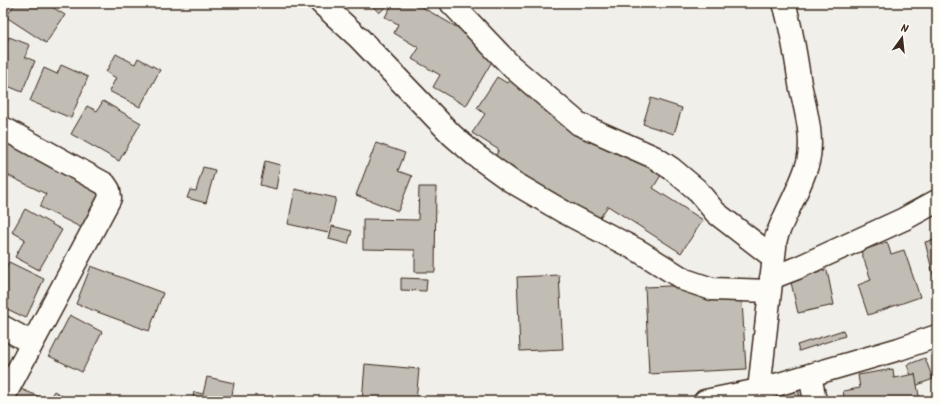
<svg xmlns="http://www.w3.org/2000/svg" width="940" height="404" font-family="Kalam,sans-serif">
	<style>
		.building { fill: #c1bcb4; stroke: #3b2a1e }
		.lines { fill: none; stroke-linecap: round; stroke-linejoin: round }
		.minor-casing { stroke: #3b2a1e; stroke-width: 25 }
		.tertiary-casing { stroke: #3b2a1e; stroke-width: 25 }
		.minor { stroke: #fdfcf7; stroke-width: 22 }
		.tertiary { stroke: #fdfcf7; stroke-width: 22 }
	</style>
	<rect width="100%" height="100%" fill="#f1efea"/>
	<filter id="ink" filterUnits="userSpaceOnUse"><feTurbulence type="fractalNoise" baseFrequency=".025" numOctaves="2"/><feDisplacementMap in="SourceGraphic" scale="8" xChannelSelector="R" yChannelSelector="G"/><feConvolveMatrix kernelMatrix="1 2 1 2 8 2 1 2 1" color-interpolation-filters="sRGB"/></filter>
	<g filter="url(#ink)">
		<!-- building -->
		<g class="building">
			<path d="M12 3H51L49 5 65 15 46 43 6 17 14 5Z"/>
			<path d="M370 3H388L389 4 379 13Z"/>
			<path d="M393 3H415L498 51 466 106 433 87 440 75 412 59 419 48 394 33 398 24 385 17Z"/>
			<path d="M9 37 30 45 25 57 35 61 22 92 3 84V52Z"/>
			<path d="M116 54 135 64 138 58 160 70 140 107 109 91 116 78 106 72Z"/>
			<path d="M61 65 88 77 71 118 30 101 44 68 57 74Z"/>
			<path d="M497 77 507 83 511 77 666 167 653 188 703 220 681 253 608 206 596 223 494 158 499 150 472 133 485 114 477 108Z"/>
			<path d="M651 98 682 108 674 134 643 124Z"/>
			<path d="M103 101 141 123 119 161 71 134 87 106 97 111Z"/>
			<path d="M3 133 106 184 84 229 40 207 46 194 3 173Z"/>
			<path d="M376 143 405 153 398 171 412 176 398 211 356 195Z"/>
			<path d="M265 161 280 165 276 189 260 185Z"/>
			<path d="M203 167 215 170 206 203 187 198 190 190 196 191Z"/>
			<path d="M419 187H436L435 272H415V250L363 249V219L418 220Z"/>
			<path d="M295 189 336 198 328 233 288 224Z"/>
			<path d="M25 209 62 230 39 270 15 257 25 239 12 232Z"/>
			<path d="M332 226 352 231 348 244 329 239Z"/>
			<path d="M937 239V285L936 286 925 242Z"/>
			<path d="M887 242 891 254 904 250 920 297 868 315 858 285 871 280 861 251Z"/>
			<path d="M9 262 44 279 26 318 3 307V271H4Z"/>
			<path d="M91 266 163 293 149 331 76 304Z"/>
			<path d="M827 270 834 305 798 313 790 278Z"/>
			<path d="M559 275 563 349 520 351 517 277Z"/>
			<path d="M401 278 427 279 426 291 401 290Z"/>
			<path d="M741 283 746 369 649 374 645 287Z"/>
			<path d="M70 315 102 332 82 372 49 356Z"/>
			<path d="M843 330 845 336 799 351 797 345Z"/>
			<path d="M925 358 933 379 915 386 907 365Z"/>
			<path d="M365 364 419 369 416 401H362Z"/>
			<path d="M893 369 894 378 915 374 920 401H845L843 391 860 388 858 375Z"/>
			<path d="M937 375V391L933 377Z"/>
			<path d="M207 377 234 383 231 401H192L194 392 203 394Z"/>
			<path d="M796 380 801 401H767L764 387Z"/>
			<path d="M16 387 45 399 44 401H10Z"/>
			<path d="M54 391 71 401H48Z"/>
			<rect x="430" y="400" width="43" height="1"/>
		</g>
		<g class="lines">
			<!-- minor casing -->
			<g class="minor-casing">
				<g id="minor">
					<path d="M321 3 359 38 452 135 475 155 511 181 564 212 639 251 685 280 712 289 769 291"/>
					<path d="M451 3 512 67 579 124 654 157 672 169 696 189 716 213 773 257"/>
					<path d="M3 128 105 184 109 190 110 198 3 398"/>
					<path d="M771 278 797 268 904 219 937 201"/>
					<path d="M3 327 32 343"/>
					<path d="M810 375 815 401"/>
					<path d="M759 390 776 238C785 212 801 188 808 162 814 137 805 108 800 84 796 57 792 29 784 3"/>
				</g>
			</g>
			<!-- tertiary casing -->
			<g class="tertiary-casing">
				<path id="tertiary" d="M705 401 759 390 899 349 937 336"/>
			</g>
			<!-- minor -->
			<use href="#minor" class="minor"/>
			<!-- tertiary -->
			<use href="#tertiary" class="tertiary"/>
		</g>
	</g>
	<!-- margin -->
	<rect width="940" height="404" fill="none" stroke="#fdfcf7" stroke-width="16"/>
	<rect x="8" y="8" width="924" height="388" fill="none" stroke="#3b2a1e" stroke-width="1.5" filter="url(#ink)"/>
	<!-- north arrow -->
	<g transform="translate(902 38) rotate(15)" stroke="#fdfcf7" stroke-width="3" paint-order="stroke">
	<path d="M0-3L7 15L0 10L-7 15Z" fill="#3b2a1e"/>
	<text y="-6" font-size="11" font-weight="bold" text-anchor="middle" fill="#3b2a1e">N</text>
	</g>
</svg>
